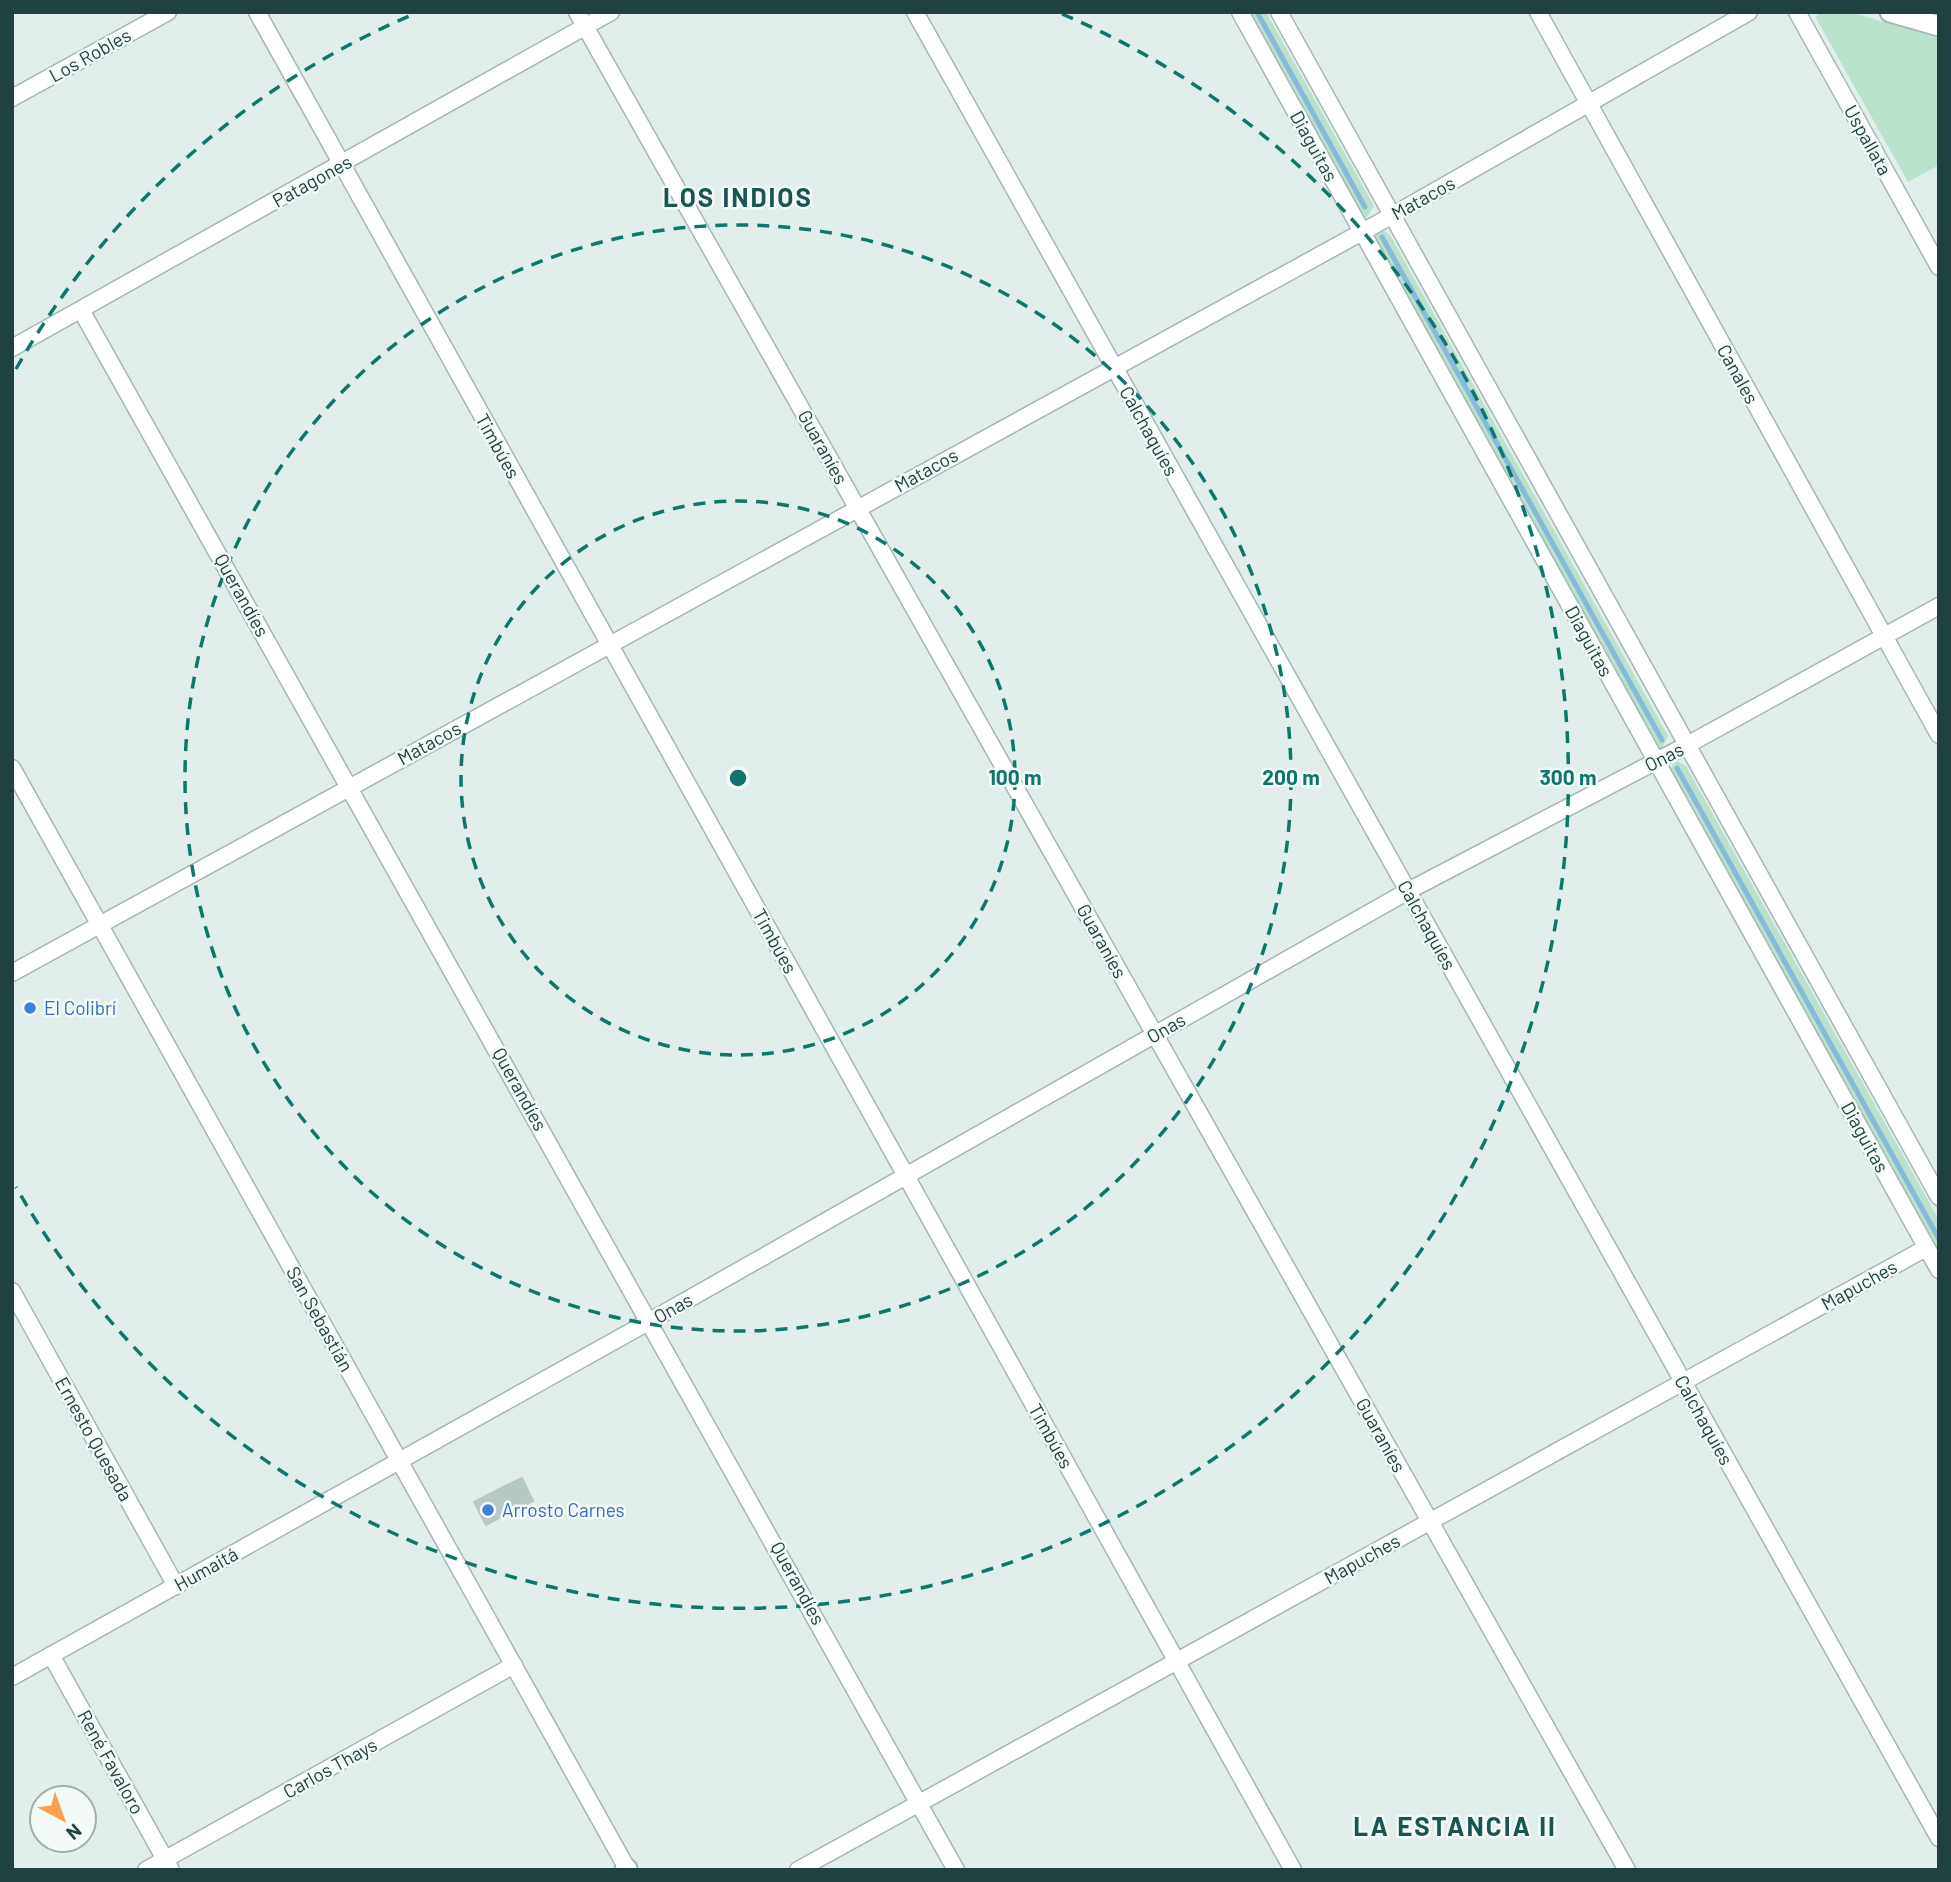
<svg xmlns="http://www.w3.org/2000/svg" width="1951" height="1882" font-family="Barlow,sans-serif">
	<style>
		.green { fill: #b9e1cc }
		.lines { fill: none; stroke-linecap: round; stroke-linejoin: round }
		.stream { stroke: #86bad8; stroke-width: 5 }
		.building { fill: #b7c9c5; stroke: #b4c8c4; stroke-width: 2 }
		.minor-casing { stroke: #a4b7b4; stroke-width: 19 }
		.tertiary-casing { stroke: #a4b7b4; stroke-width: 23 }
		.minor { stroke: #fff; stroke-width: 16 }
		.tertiary { stroke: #fff; stroke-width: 19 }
		.ring { fill: none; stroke: #0f766e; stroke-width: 3.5; stroke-dasharray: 12 9 }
		.shop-dot { fill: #3f7fe0; stroke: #f3faf8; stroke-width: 2.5 }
		.labels { text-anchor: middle; stroke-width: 5; stroke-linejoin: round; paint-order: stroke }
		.street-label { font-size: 19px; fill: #20413f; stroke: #f3faf8 }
		.shop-label { font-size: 19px; fill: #366cbe; stroke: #f3faf8; text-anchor: start }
		.district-label { font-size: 26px; font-weight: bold; letter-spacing: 2px; fill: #1a5553; stroke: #f3faf8 }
		.centre { fill: #0f766e; stroke: #f3faf8; stroke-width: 3.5 }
		.ring-label { font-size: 21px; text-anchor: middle; font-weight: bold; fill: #0f766e; stroke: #f3faf8; stroke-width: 5; stroke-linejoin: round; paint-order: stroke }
	</style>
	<rect width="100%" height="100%" fill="#e2eeeb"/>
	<!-- green -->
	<g class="green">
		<path d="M1245 12H1266L1374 206 1367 217H1361Z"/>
		<path d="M1819 12H1850L1939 38V165L1908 182 1816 18Z"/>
		<path d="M1382 230 1390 235 1668 736 1662 748 1656 747 1373 238Z"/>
		<path d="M1677 761 1686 766 1939 1220V1258L1668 769Z"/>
	</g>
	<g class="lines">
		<!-- stream -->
		<g class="stream">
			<path d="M1257 12 1365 207"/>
			<path d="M1382 237 1662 740"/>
			<path d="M1677 768 1939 1239"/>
		</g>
	</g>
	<!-- building -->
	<g class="building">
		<path d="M522 1478 533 1501 519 1508 507 1485Z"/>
		<path d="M507 1485 519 1508 486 1525 474 1502Z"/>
	</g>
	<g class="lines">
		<!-- minor casing -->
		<g class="minor-casing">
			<g id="minor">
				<path d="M257 12 1293 1870"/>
				<path d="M577 12 1627 1870"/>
				<path d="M915 12 1939 1838"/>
				<path d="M1240 12 1939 1270"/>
				<path d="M1279 12 1939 1197"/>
				<path d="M1538 12 1939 735"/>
				<path d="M1797 12 1939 267"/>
				<path d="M12 98 168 12"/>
				<path d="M81 310 956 1870"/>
				<path d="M12 348 611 12"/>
				<path d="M12 768 628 1870"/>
				<path d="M12 973 1393 215 1749 12"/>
				<path d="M12 1291 176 1586"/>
				<path d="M51 1655 171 1870"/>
				<path d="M12 1677 650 1321 1408 891 1689 744 1939 606"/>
				<path d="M146 1870 514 1665"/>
				<path d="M798 1870 1926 1248"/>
			</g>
		</g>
		<!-- tertiary casing -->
		<g class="tertiary-casing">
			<g id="tertiary">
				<path d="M1890 12 1939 26"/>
				<path d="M625 1870 627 1869"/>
			</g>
		</g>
		<!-- minor -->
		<use href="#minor" class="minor"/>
		<!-- tertiary -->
		<use href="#tertiary" class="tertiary"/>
	</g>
	<!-- distance rings -->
	<g class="ring">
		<circle cx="738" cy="778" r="277"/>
		<circle cx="738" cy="778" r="553"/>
		<path d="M16 369A830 830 0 0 1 414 14M1062 14A830 830 0 1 1 16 1187"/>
	</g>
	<!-- markers -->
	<g class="shop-dot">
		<circle cx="30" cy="1008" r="7"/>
		<circle cx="488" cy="1510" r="7"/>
	</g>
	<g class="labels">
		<!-- street labels -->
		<g class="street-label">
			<text transform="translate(90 55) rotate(-29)" y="7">Los Robles</text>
			<text transform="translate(1868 140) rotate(61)" y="7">Uspallata</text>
			<text transform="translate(1314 146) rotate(61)" y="7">Diaguitas</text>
			<text transform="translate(312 181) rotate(-29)" y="7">Patagones</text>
			<text transform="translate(1423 198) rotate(-29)" y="7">Matacos</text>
			<text transform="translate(1738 374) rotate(61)" y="7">Canales</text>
			<text transform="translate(1149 431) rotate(61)" y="7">Calchaquíes</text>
			<text transform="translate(498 446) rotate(61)" y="7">Timbúes</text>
			<text transform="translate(823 447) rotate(61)" y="7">Guaraníes</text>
			<text transform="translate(926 470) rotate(-29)" y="7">Matacos</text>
			<text transform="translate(242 595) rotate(61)" y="7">Querandíes</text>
			<text transform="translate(1589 641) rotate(61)" y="7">Diaguitas</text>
			<text transform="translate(429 743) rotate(-29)" y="7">Matacos</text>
			<text transform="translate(1664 757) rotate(-27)" y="7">Onas</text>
			<text transform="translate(1427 925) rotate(61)" y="7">Calchaquíes</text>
			<text transform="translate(775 941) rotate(61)" y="7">Timbúes</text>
			<text transform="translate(1102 941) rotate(61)" y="7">Guaraníes</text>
			<text transform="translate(1166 1028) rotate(-30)" y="7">Onas</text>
			<text transform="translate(520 1089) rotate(61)" y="7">Querandíes</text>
			<text transform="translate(1865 1137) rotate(61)" y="7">Diaguitas</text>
			<text transform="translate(1859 1285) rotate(-29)" y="7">Mapuches</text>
			<text transform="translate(673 1308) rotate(-30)" y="7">Onas</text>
			<text transform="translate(320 1319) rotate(61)" y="7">San Sebastián</text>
			<text transform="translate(1704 1420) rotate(61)" y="7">Calchaquíes</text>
			<text transform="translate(1381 1435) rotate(61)" y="7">Guaraníes</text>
			<text transform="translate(1051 1436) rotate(61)" y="7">Timbúes</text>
			<text transform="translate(94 1439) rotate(61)" y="7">Ernesto Quesada</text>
			<text transform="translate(1362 1559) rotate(-29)" y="7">Mapuches</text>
			<text transform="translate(206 1569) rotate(-29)" y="7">Humaitá</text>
			<text transform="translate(798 1583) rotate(61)" y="7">Querandíes</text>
			<text transform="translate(111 1762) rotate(61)" y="7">René Favaloro</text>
			<text transform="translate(330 1768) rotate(-29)" y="7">Carlos Thays</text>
		</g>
		<!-- shop labels -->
		<g class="shop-label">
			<text x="44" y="1015">El Colibrí</text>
			<text x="502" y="1517">Arrosto Carnes</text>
		</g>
		<!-- district labels -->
		<g class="district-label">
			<text x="738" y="207">LOS INDIOS</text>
			<text x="1455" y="1836">LA ESTANCIA II</text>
		</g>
	</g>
	<circle cx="738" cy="778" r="10" class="centre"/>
	<g class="ring-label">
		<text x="1015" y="785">100 m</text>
		<text x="1291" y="785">200 m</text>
		<text x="1568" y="785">300 m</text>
	</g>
	<!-- border -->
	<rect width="1951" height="1882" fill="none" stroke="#20413f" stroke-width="28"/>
	<!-- north arrow -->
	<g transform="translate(63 1819) rotate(139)"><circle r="33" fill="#f3faf8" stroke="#9fb0ae" stroke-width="2"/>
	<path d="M0-5L12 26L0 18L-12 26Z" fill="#fe9e50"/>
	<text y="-10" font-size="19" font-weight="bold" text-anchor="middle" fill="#20413f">N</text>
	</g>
</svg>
